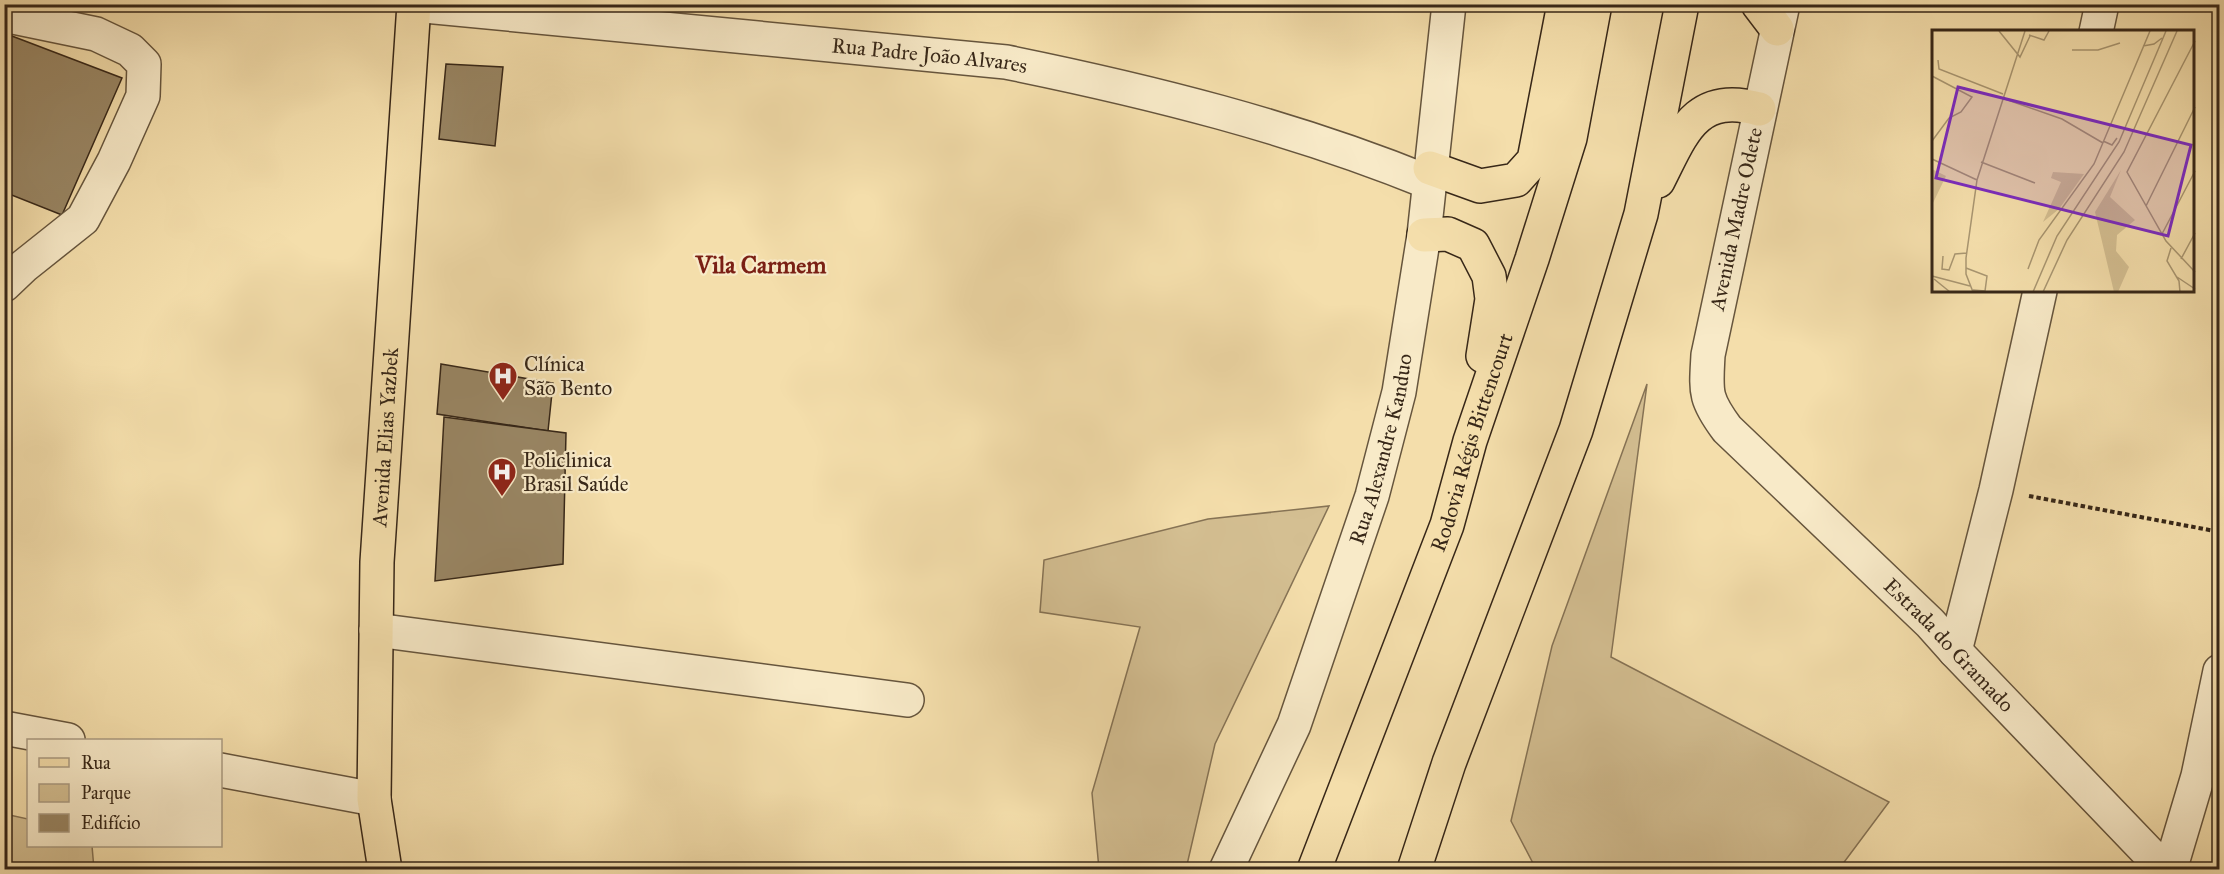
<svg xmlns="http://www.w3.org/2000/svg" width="2224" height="874" font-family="'IM FELL Great Primer',serif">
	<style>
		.green { fill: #d4bf92; stroke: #867355; stroke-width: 1.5 }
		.building { fill: #998664; stroke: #372718; stroke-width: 1.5 }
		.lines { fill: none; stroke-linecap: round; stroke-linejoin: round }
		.minor-casing { stroke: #66553d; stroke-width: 36 }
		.major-casing { stroke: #372718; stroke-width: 36 }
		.highway-casing { stroke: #372718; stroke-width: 36 }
		.path { stroke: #372718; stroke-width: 4; stroke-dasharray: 4.5 3; stroke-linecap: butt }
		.minor { stroke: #f8eac8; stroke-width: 33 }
		.major { stroke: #f4deab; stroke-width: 33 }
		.highway { stroke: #f4deab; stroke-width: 33 }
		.labels { text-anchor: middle; stroke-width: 4.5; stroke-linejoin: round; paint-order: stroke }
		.street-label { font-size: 21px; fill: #372718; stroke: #f8eac8 }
		.poi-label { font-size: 21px; fill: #372718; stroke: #f8eac8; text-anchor: start }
		.quarter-label { font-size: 24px; font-weight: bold; fill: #7a1f14; stroke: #f8eac8 }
		.inset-road { fill: none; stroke: #a89570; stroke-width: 1.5 }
		.view { fill: #7b2cbf; fill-opacity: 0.15; stroke: #7b2cbf; stroke-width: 3 }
		.inset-edge { fill: none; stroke: #372718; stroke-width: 3 }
	</style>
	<rect width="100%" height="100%" fill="#f4deab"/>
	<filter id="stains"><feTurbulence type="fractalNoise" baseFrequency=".00333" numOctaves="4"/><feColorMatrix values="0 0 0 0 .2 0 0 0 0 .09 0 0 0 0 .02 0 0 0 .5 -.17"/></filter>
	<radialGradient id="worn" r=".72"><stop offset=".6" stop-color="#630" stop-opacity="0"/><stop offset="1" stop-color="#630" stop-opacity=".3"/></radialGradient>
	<!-- green -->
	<g class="green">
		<path d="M1647 384 1611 657 1889 802 1839 869H1536L1511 821 1552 646Z"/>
		<path d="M1329 506 1215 744 1186 869H1099L1092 793 1140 627 1040 612 1044 560 1208 519Z"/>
		<path d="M5 814 28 819V846H92L94 869H5Z"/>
	</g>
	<!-- building -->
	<g class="building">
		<path d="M4 33 122 78 62 215 4 192Z"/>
		<path d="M446 64 503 67 495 146 439 139Z"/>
		<path d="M441 364 553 383 548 431 437 414Z"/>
		<path d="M444 417 566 433 563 564 435 581Z"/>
	</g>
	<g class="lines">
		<!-- minor casing -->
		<g class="minor-casing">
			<g id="minor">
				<path id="s1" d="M1783 4 1708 355C1706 392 1704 398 1727 429L1930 623 1955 651 2165 870"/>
				<path id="s2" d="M414 5 1006 62C1149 91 1293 127 1428 182"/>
				<path d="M4 15 96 34 130 50 144 64 143 96 114 161 83 219 24 266 4 285"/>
				<path d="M2096 32 2102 4"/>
				<path d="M376 630 907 700"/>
				<path d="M1955 651 1996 490 2040 291"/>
				<path d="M4 728 68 740"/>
				<path d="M220 770 374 799"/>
				<path id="s3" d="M1226 870 1294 725 1372 496 1399 392 1424 235 1449 4"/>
				<path d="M2170 870 2198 776 2220 671"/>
			</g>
		</g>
		<!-- major casing -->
		<g class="major-casing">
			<g id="major">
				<path id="s4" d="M385 870 374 799 377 562 414 4"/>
			</g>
		</g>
		<!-- highway casing -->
		<g class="highway-casing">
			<g id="highway">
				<path d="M1758 4 1777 29"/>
				<path d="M1430 168 1480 186 1516 180 1534 160 1564 4"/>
				<path d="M1658 181C1682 134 1695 91 1759 109"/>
				<path d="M1424 235 1448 234 1473 245 1489 276 1492 299 1483 356"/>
				<path id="s5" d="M1314 870 1447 525 1470 441 1532 259 1570 138 1595 4"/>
				<path d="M1414 870 1449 763 1576 430 1641 214 1682 4"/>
			</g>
		</g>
		<!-- path -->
		<path class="path" d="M2029 496 2220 532"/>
		<!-- minor -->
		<use href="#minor" class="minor"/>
		<!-- major -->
		<use href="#major" class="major"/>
		<!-- highway -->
		<use href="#highway" class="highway"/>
	</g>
	<!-- icons -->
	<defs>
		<g id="hospital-pin" transform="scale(1.5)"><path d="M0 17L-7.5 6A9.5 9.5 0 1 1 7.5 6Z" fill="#8f2418" stroke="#f8eac8"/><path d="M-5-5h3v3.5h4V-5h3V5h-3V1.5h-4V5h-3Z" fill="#fff"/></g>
	</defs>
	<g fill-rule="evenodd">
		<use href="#hospital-pin" x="503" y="376"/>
		<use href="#hospital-pin" x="502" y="472"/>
	</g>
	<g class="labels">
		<!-- street labels -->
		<g class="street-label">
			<text dy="7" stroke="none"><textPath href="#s2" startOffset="518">Rua Padre João Alvares</textPath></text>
			<text transform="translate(1736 219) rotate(-78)" y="7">Avenida Madre Odete</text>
			<text dy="7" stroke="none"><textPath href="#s4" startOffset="434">Avenida Elias Yazbek</textPath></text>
			<text dy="7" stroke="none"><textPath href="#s5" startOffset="456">Rodovia Régis Bittencourt</textPath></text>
			<text dy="7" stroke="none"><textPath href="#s3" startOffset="450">Rua Alexandre Kanduo</textPath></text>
			<text dy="7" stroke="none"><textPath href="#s1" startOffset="748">Estrada do Gramado</textPath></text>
		</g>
		<!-- poi labels -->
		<g class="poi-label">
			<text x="524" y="371">Clínica<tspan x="524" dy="24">São Bento</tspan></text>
			<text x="523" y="467">Policlinica<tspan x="523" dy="24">Brasil Saúde</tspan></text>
		</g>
		<!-- quarter labels -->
		<g class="quarter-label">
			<text x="761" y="273">Vila Carmem</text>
		</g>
	</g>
	<!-- overview -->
	<g transform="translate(1932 30)">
		<rect width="262" height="262" fill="#f4deab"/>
		<path d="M0 139 14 146 0 175ZM189 140 178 167 203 190 185 205 184 221 197 237 186 262H182L163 182ZM121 142 152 144 127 179 111 192 129 152 119 148Z" fill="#d4bf92"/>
		<path class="inset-road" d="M67 1 88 27 98 6M97 5 112 10 117 1M263 11 195 142 234 211 263 242M211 16 222 14 230 8M140 20H166L188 13M6 30 7 39 71 64M0 46 40 67 29 82 17 88 0 111M70 68 130 89 171 113M171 111 180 115 185 108M0 129 45 150M49 132 103 153M214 176 263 77M230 204 263 141M239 218 235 231 247 251 248 262M11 226 10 239 17 240 23 224 35 223M249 229 263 203M34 238 55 246 53 261 41 260M96 239 107 210 162 134 218 1M0 246 38 256M245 247 263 259M2 249 18 262M41 262 34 244V228L45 150 93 1M101 262 125 206 187 112 234 1M111 262 135 210 192 122 245 1"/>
		<path class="view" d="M26 57 259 115 236 206 4 148Z"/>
		<rect width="262" height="262" class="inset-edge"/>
	</g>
	<!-- margin -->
	<rect width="2224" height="874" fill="none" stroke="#f4deab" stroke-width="24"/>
	<rect x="6" y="6" width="2212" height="862" fill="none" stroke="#372718" stroke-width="3"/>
	<rect x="12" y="12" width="2200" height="850" fill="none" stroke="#372718" stroke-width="1.5"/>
	<!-- legend -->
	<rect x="27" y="739" width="195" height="108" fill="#f8eac8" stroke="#ab9c82" stroke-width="1.5"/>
	<rect x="39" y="758" width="30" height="9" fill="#f4deab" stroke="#ab9c82" stroke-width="1.5"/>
	<text x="81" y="769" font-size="18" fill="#372718">Rua</text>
	<rect x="39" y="784" width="30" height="18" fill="#d4bf92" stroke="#ab9c82" stroke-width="1.5"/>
	<text x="81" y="799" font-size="18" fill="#372718">Parque</text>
	<rect x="39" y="814" width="30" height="18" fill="#998664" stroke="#ab9c82" stroke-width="1.5"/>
	<text x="81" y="829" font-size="18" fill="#372718">Edifício</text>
	<rect width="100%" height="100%" filter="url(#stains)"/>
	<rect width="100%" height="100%" fill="url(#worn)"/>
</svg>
